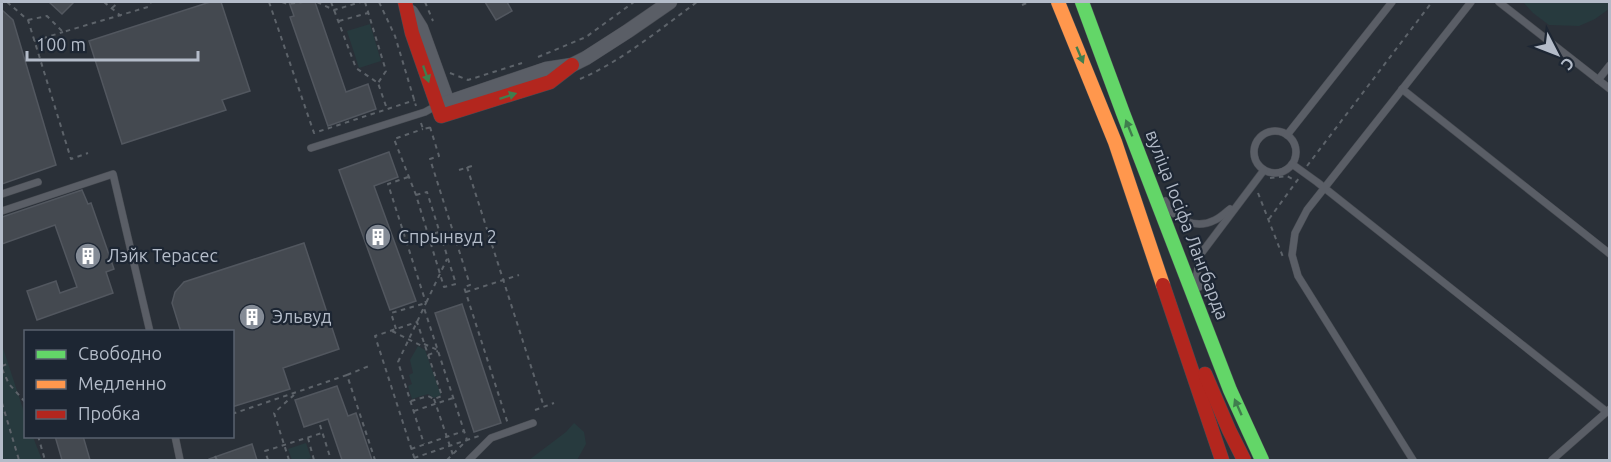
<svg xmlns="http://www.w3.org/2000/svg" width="1611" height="462" font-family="Ubuntu,sans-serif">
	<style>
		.green { fill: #273a3e }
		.building { fill: #444950; stroke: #52575f; stroke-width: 1.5 }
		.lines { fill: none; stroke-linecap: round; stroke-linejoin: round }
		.lane-casing { stroke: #484c53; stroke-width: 8 }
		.street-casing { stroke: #484c53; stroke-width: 15 }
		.fast-casing { stroke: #484c53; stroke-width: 15 }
		.slow-casing { stroke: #484c53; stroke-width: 15 }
		.jam-casing { stroke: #484c53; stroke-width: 15 }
		.path { stroke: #5d636a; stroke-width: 2; stroke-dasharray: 4.5 4.5; stroke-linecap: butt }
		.lane { stroke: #5a5e66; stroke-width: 7 }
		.street { stroke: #5a5e66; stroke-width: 14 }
		.fast { stroke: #63d668; stroke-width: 14 }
		.slow { stroke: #ff974d; stroke-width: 14 }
		.jam { stroke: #b3261e; stroke-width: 14 }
		.oneway { fill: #407e4e }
		.labels { text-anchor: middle; stroke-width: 4.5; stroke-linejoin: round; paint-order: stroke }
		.street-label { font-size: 18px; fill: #b4bcc9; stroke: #1d2633 }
		.poi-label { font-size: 18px; fill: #b4bcc9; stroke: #1d2633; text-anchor: start }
	</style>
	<rect width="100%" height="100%" fill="#2a3038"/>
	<!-- green -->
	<g class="green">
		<path d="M1523 2H1609V9L1595 19 1579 26 1549 25 1533 13Z"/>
		<path d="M370 24 381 61 359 68 347 31Z"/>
		<path d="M2 345 25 415 26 436 33 437 42 460H2Z"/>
		<path d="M418 346 425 350 441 395 434 398 428 394 412 399 408 386 412 384 409 375 413 373 410 360Z"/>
		<path d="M574 423 584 432 586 444 577 460H529L566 432Z"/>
		<path d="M306 443 311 458 304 460H292L288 449Z"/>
	</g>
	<!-- building -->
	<g class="building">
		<path d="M49 2H74L62 14Z"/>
		<path d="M210 2H221L250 91 222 100 226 110 122 144 89 41Z"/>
		<path d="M289 2H315L346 92 368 84 376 109 328 126 290 17 294 16Z"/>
		<path d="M485 2H507L512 11 496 20Z"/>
		<path d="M2 10 13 20 56 165 2 184Z"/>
		<path d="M389 152 398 177 374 186 416 301 390 310 339 170Z"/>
		<path d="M82 190 88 204 91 203 114 269 106 272 113 293 37 320 27 291 56 281 60 293 77 287 55 225 2 244V217Z"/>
		<path d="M304 243 339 349 283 368 290 389 232 407V332H181L172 303 175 292 184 282Z"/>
		<path d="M462 304 501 423 474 432 435 313Z"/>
		<path d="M337 386 348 416 356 413 372 460H342L328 419 304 427 295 400Z"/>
		<path d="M55 436H83L90 460H62Z"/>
		<path d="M252 444 257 460H209V459Z"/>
	</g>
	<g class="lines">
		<!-- lane casing -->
		<g class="lane-casing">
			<g id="lane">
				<path d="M1499 2 1610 89"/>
				<path d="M1598 80 1610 65"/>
				<path d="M1402 89 1610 254"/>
				<circle cx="1275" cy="152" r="21"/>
				<path d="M1287 135 1392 2"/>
				<path d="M311 148 425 112 436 106"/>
				<path d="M1292 164 1317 182 1607 412"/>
				<path d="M2 194 38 182"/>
				<path d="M1165 201C1174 220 1196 230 1215 220 1220 218 1225 213 1230 209"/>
				<path d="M2 211 113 174 150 332"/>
				<path d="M1199 287 1197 274 1200 255 1264 170"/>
				<path d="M175 436 180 460"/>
				<path d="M469 460 491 438 533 423"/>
				<path d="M1413 460 1298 276 1292 255 1295 233 1307 210 1471 2"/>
				<path d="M1552 460 1610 409"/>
			</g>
		</g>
		<!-- street casing -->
		<g class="street-casing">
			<g id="street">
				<path d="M411 12 421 28 451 111"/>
				<path d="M437 106 546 69 572 65 586 58 628 31 670 2"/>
			</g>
		</g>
		<!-- fast casing -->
		<g class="fast-casing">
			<path id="fast" d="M1082 2 1123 113 1230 390 1262 460"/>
		</g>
		<!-- slow casing -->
		<g class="slow-casing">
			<path id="slow" d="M1058 2 1115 142 1163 285"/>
		</g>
		<!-- jam casing -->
		<g class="jam-casing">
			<g id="jam">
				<path d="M405 2 412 33 441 116 550 82 572 65"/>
				<path d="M1163 285 1222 460"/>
				<path d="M1205 374 1229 430 1244 460"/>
			</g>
		</g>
		<!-- path -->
		<g class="path">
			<path d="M7 2 28 20 71 159 88 153"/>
			<path d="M104 2 121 16"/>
			<path d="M269 2 314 133 415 100"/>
			<path d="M282 2 287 4 303 2"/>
			<path d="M317 2 334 10 361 2"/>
			<path d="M331 2 356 68 378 83 387 109"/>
			<path d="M365 2 386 71 378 83"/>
			<path d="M379 2 395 36 416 106"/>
			<path d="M425 2 433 21"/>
			<path d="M1022 5 1029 2"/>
			<path d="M112 8 119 2"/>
			<path d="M28 20 47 16 63 32 148 7 151 2"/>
			<path d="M339 21 368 13"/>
			<path d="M34 41 63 32"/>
			<path d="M538 57 586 37 634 2"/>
			<path d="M450 73 468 80 522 63"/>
			<path d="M580 79C622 61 660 29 697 2"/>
			<path d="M421 123 423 129 432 127"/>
			<path d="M430 127 439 156 430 159 470 285 464 287 508 424"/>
			<path d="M1307 166 1432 2"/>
			<path d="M467 167 544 407"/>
			<path d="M459 170 475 165"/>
			<path d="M408 177 388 184 426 303 398 362 424 444"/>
			<path d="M1270 178 1287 176 1296 181"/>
			<path d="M1258 193 1283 257"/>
			<path d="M416 195 427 192 456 284 444 287 416 195 394 139 423 129"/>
			<path d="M1269 219 1299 178"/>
			<path d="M408 241 439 232"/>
			<path d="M466 292 519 275"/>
			<path d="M396 329 391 313 426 303 447 259"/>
			<path d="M392 331 424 347"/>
			<path d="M424 344 438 350"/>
			<path d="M428 355 438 351"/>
			<path d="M2 366 7 364"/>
			<path d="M2 369 9 384 26 403"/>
			<path d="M347 375 369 366"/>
			<path d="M434 399 453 455"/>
			<path d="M411 401 428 396 434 399 442 396 417 322 375 336 415 460"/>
			<path d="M2 403 19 460"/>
			<path d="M535 410 554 403"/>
			<path d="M414 411 453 398"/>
			<path d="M232 414 347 375 375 460"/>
			<path d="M320 425 331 460"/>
			<path d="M38 436 45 460"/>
			<path d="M308 438 314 460"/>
			<path d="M411 449 464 431"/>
			<path d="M215 456 217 460"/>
			<path d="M414 458 467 440 424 308"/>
			<path d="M268 460 265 451 322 433"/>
			<path d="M289 460 274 413 294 395"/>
			<path d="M447 460 467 440 479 436"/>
		</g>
		<!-- lane -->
		<use href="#lane" class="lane"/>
		<!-- street -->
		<use href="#street" class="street"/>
		<!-- fast -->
		<use href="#fast" class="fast"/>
		<!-- slow -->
		<use href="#slow" class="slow"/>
		<!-- jam -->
		<use href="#jam" class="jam"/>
	</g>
	<!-- one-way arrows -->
	<defs><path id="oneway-solid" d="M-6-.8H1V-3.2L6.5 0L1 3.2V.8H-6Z" transform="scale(1.5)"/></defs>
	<g class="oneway">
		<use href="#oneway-solid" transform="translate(1080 55) rotate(67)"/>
		<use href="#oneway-solid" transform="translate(426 74) rotate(71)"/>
		<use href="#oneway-solid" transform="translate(508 96) rotate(-18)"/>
		<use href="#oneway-solid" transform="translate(1129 128) rotate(-112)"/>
		<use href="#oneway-solid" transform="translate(1238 407) rotate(-114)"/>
	</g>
	<!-- icons -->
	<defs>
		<g id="building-disc" transform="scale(1.35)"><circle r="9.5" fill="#848b96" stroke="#1d2633"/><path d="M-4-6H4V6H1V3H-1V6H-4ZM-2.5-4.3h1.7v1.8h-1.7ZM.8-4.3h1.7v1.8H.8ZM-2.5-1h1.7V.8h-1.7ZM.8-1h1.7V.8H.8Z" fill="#fff"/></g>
	</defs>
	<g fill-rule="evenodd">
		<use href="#building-disc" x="378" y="237"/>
		<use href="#building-disc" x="88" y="256"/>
		<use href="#building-disc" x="252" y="317"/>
	</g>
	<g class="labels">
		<!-- street labels -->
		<g class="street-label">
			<text transform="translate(1187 225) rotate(69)" y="6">вуліца Іосіфа Лангбарда</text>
		</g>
		<!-- poi labels -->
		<g class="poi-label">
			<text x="398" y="243">Спрынвуд 2</text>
			<text x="107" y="262">Лэйк Терасес</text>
			<text x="272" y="323">Эльвуд</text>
		</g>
	</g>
	<!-- border -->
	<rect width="1611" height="462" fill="none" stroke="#b4bcc9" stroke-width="6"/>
	<!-- legend -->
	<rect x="24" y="330" width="210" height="108" fill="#1d2633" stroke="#59626f" stroke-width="1.5"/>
	<rect x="36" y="350" width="30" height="9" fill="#63d668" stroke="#59626f" stroke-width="1.5"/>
	<text x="78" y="360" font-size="18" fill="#b4bcc9">Свободно</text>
	<rect x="36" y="380" width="30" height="9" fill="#ff974d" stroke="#59626f" stroke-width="1.5"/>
	<text x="78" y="390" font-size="18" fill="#b4bcc9">Медленно</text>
	<rect x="36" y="410" width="30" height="9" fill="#b3261e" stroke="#59626f" stroke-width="1.5"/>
	<text x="78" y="420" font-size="18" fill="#b4bcc9">Пробка</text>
	<!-- north arrow -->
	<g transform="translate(1557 54) rotate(132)" stroke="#1d2633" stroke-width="4.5" paint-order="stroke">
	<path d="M0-4.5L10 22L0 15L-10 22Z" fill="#b4bcc9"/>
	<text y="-9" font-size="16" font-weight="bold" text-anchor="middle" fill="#b4bcc9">С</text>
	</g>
	<!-- scale -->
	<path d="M27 51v9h171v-9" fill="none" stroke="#b4bcc9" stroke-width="3"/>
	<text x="36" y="51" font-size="18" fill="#b4bcc9" stroke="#1d2633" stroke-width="4.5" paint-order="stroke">100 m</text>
</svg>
